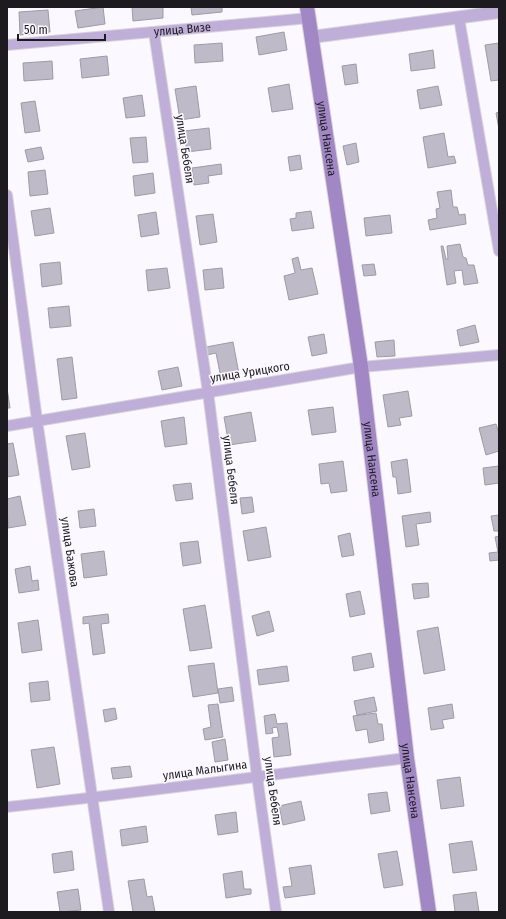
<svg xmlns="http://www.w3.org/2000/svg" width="506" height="919" font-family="'Fira Sans Condensed',sans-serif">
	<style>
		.building { fill: #bfbac7; stroke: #9f9aa7 }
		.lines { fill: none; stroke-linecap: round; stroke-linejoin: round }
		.minor-casing { stroke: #d7d5db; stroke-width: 12 }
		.tertiary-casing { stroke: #d7d5db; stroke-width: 14 }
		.secondary-casing { stroke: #d7d5db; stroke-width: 16 }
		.minor { stroke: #bfaed8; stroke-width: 10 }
		.tertiary { stroke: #bfaed8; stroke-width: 12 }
		.secondary { stroke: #a287c5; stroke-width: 14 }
		.labels { text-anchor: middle; stroke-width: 3; stroke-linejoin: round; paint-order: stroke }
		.street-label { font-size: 12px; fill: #1d1b20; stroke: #fbf9ff }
	</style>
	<rect width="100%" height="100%" fill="#fbf9ff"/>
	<!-- building -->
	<g class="building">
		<path d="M103 7 105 24 78 28 75 11Z"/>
		<path d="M132 7H163V18L133 21Z"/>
		<path d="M191 7H222V12L192 15Z"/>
		<path d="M48 10 50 32 20 35 19 12Z"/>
		<path d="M284 32 287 50 259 55 256 37Z"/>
		<path d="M222 43 223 61 195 63 194 45Z"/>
		<path d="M499 43V80L491 81 485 45Z"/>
		<path d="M433 50 435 68 411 71 409 54Z"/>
		<path d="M107 56 109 75 82 78 80 59Z"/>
		<path d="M52 61 53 79 24 81 23 63Z"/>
		<path d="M356 64 358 83 345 85 342 66Z"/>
		<path d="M289 84 293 109 272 112 268 88Z"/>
		<path d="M196 86 200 117 180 120 175 89Z"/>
		<path d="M438 86 442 105 420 109 417 90Z"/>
		<path d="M142 95 145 116 126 118 123 98Z"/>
		<path d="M35 101 40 131 25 133 21 103Z"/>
		<path d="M499 112V129L496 113Z"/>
		<path d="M209 128 211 149 187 152 184 131Z"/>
		<path d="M444 133 448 157 454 156 456 163 428 168 423 137Z"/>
		<path d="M146 137 148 162 133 163 130 138Z"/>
		<path d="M356 143 359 162 347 165 343 146Z"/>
		<path d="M41 147 44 159 28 162 25 150Z"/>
		<path d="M300 155 302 169 290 171 288 157Z"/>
		<path d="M221 164 222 174 208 176 209 183 194 185 192 168Z"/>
		<path d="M45 170 48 194 30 196 28 172Z"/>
		<path d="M153 173 155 193 135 196 133 176Z"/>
		<path d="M451 190 453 207H457L459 215 465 214 466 224 430 230 428 220 437 218 436 209 440 208 437 192Z"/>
		<path d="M50 208 54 233 35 236 31 211Z"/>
		<path d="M311 211 314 228 292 231 290 219 296 218V213Z"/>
		<path d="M156 212 159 234 141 237 138 215Z"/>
		<path d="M213 214 217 242 200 245 196 216Z"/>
		<path d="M390 215 392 233 366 236 364 218Z"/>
		<path d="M460 244 463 257 466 258 468 265H474L478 283 464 285 462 270 454 271 456 283 447 285 441 246H443L446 259H448L447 246Z"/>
		<path d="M298 257 301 270 312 268 318 294 289 300 284 276 295 273 292 259Z"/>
		<path d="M60 262 62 284 42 287 40 264Z"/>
		<path d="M374 264 376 275 364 276 362 265Z"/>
		<path d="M167 268 170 288 148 291 146 270Z"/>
		<path d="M222 268 224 288 205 290 203 270Z"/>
		<path d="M69 306 71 326 50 328 48 308Z"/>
		<path d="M475 325 479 342 460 346 457 330Z"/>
		<path d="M324 334 327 353 312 356 308 337Z"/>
		<path d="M394 340 395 356 377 357 375 342Z"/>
		<path d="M233 342 239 374 221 378 216 353 207 355 206 347Z"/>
		<path d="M72 357 77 398 62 400 57 359Z"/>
		<path d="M178 367 182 386 162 390 158 371Z"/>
		<path d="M7 388 10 408H7Z"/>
		<path d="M408 391 412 416 399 418 401 425 388 427 383 395Z"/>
		<path d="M333 407 336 432 312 435 308 410Z"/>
		<path d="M251 412 256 441 229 445 224 417Z"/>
		<path d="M184 417 187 444 165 447 161 421Z"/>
		<path d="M496 424 499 434V451L486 455 479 428Z"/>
		<path d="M85 433 90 467 72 470 66 436Z"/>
		<path d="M13 443 19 475 7 477V444Z"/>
		<path d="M407 459 411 492 398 494 396 477H393L391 462Z"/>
		<path d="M343 461 347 491 331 493 329 483 321 484 319 464Z"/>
		<path d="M499 466V483L485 485 483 468Z"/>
		<path d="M191 483 193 499 176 501 173 485Z"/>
		<path d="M20 496 26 525 8 528 7 499Z"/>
		<path d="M252 497 254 512 242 514 240 498Z"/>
		<path d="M94 509 96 526 80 528 78 511Z"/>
		<path d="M430 512 431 522 416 524 419 545 406 547 402 516Z"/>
		<path d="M499 515V533L498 531H494L491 516Z"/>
		<path d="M266 527 271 557 248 561 243 531Z"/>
		<path d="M350 533 354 555 342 557 338 536Z"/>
		<path d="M499 536V560L490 561 489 553 498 552 495 537Z"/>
		<path d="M198 541 201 563 183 566 180 543Z"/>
		<path d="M104 551 107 575 84 578 81 554Z"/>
		<path d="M30 566 32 581 38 580 39 590 19 593 15 569Z"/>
		<path d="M428 583 429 597 414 599 412 584Z"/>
		<path d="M360 591 365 614 350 617 346 594Z"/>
		<path d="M205 605 212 648 190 651 183 609Z"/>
		<path d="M269 611 274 631 257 636 252 616Z"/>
		<path d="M108 614 109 623 101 624 105 653 93 655 89 623 83 624V617Z"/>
		<path d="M38 620 42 650 22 653 18 623Z"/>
		<path d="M438 627 445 670 424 674 417 631Z"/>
		<path d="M371 653 374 667 354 671 352 657Z"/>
		<path d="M214 663 218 693 193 697 188 666Z"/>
		<path d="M287 666 289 681 259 685 257 670Z"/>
		<path d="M48 681 50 700 31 702 29 683Z"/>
		<path d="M232 687 234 701 220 703 218 689Z"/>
		<path d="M374 697 377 711 357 715 354 701Z"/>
		<path d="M218 704 223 737 205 740 203 729 211 727 208 705Z"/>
		<path d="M452 704 454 718 442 720 444 728 431 730 428 708Z"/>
		<path d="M115 708 117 719 105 722 103 710Z"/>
		<path d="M376 713 378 724H382L384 740 369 743 367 729 356 731 353 716Z"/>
		<path d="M275 714 277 724 287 723 291 755 274 757 272 738 279 737 277 727 272 728 273 733 266 734 264 716Z"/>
		<path d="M225 739 228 760 215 762 212 742Z"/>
		<path d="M54 747 60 784 37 788 31 750Z"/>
		<path d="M130 766 132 777 113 779 111 768Z"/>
		<path d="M460 777 464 806 441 809 437 780Z"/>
		<path d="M387 792 390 811 371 814 368 794Z"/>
		<path d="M301 801 305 820 283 825 279 806Z"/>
		<path d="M236 812 238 832 218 835 215 815Z"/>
		<path d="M146 826 148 842 122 846 120 830Z"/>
		<path d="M472 841 477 870 453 873 449 844Z"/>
		<path d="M72 851 74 870 54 873 52 854Z"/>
		<path d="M397 851 403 885 384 888 378 854Z"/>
		<path d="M311 865 315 894 285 898 283 887 292 886 289 868Z"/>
		<path d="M242 871 244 889H251V894L226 898 223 874Z"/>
		<path d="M144 879 147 897 152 896 155 912H133L128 881Z"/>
		<path d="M78 889 81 910 60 912 57 892Z"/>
		<path d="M476 892 479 912H455L453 895Z"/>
	</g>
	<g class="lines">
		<!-- minor casing -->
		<g class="minor-casing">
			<g id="minor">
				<path d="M459 18 499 251"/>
				<path d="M154 32 208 392 257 776 276 912"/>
				<path id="s1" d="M7 45 309 18"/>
				<path d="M7 195 37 420 109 912"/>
				<path d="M7 426 361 367 499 355"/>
				<path d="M7 807C140 793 273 774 407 758"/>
			</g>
		</g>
		<!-- tertiary casing -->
		<g class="tertiary-casing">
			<path id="tertiary" d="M312 37 499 12"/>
		</g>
		<!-- secondary casing -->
		<g class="secondary-casing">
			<g id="secondary">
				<path id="s2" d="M307 7 361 367 407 758 429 912"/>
			</g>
		</g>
		<!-- minor -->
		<use href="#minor" class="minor"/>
		<!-- tertiary -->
		<use href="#tertiary" class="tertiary"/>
		<!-- secondary -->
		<use href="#secondary" class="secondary"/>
	</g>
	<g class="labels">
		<!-- street labels -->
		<g class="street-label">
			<text dy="4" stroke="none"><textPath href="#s1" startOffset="176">улица Визе</textPath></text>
			<text dy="4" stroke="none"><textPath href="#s2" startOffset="133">улица Нансена</textPath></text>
			<text transform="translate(185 149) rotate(81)" y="4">улица Бебеля</text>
			<text transform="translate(250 372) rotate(-9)" y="4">улица Урицкого</text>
			<text dy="4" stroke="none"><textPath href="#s2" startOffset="457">улица Нансена</textPath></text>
			<text transform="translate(231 470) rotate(83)" y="4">улица Бебеля</text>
			<text transform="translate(70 552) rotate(82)" y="4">улица Бажова</text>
			<text transform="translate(205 770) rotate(-8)" y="4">улица Малыгина</text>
			<text dy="4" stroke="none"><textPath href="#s2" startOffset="781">улица Нансена</textPath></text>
			<text transform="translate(273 791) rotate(82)" y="4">улица Бебеля</text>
		</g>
	</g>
	<!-- border -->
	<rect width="506" height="919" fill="none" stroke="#1d1b20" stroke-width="16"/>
	<!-- scale -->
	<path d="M18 34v6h87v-6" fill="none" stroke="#1d1b20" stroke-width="2"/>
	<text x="24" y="34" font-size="12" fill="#1d1b20" stroke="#fbf9ff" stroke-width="3" paint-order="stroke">50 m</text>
</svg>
